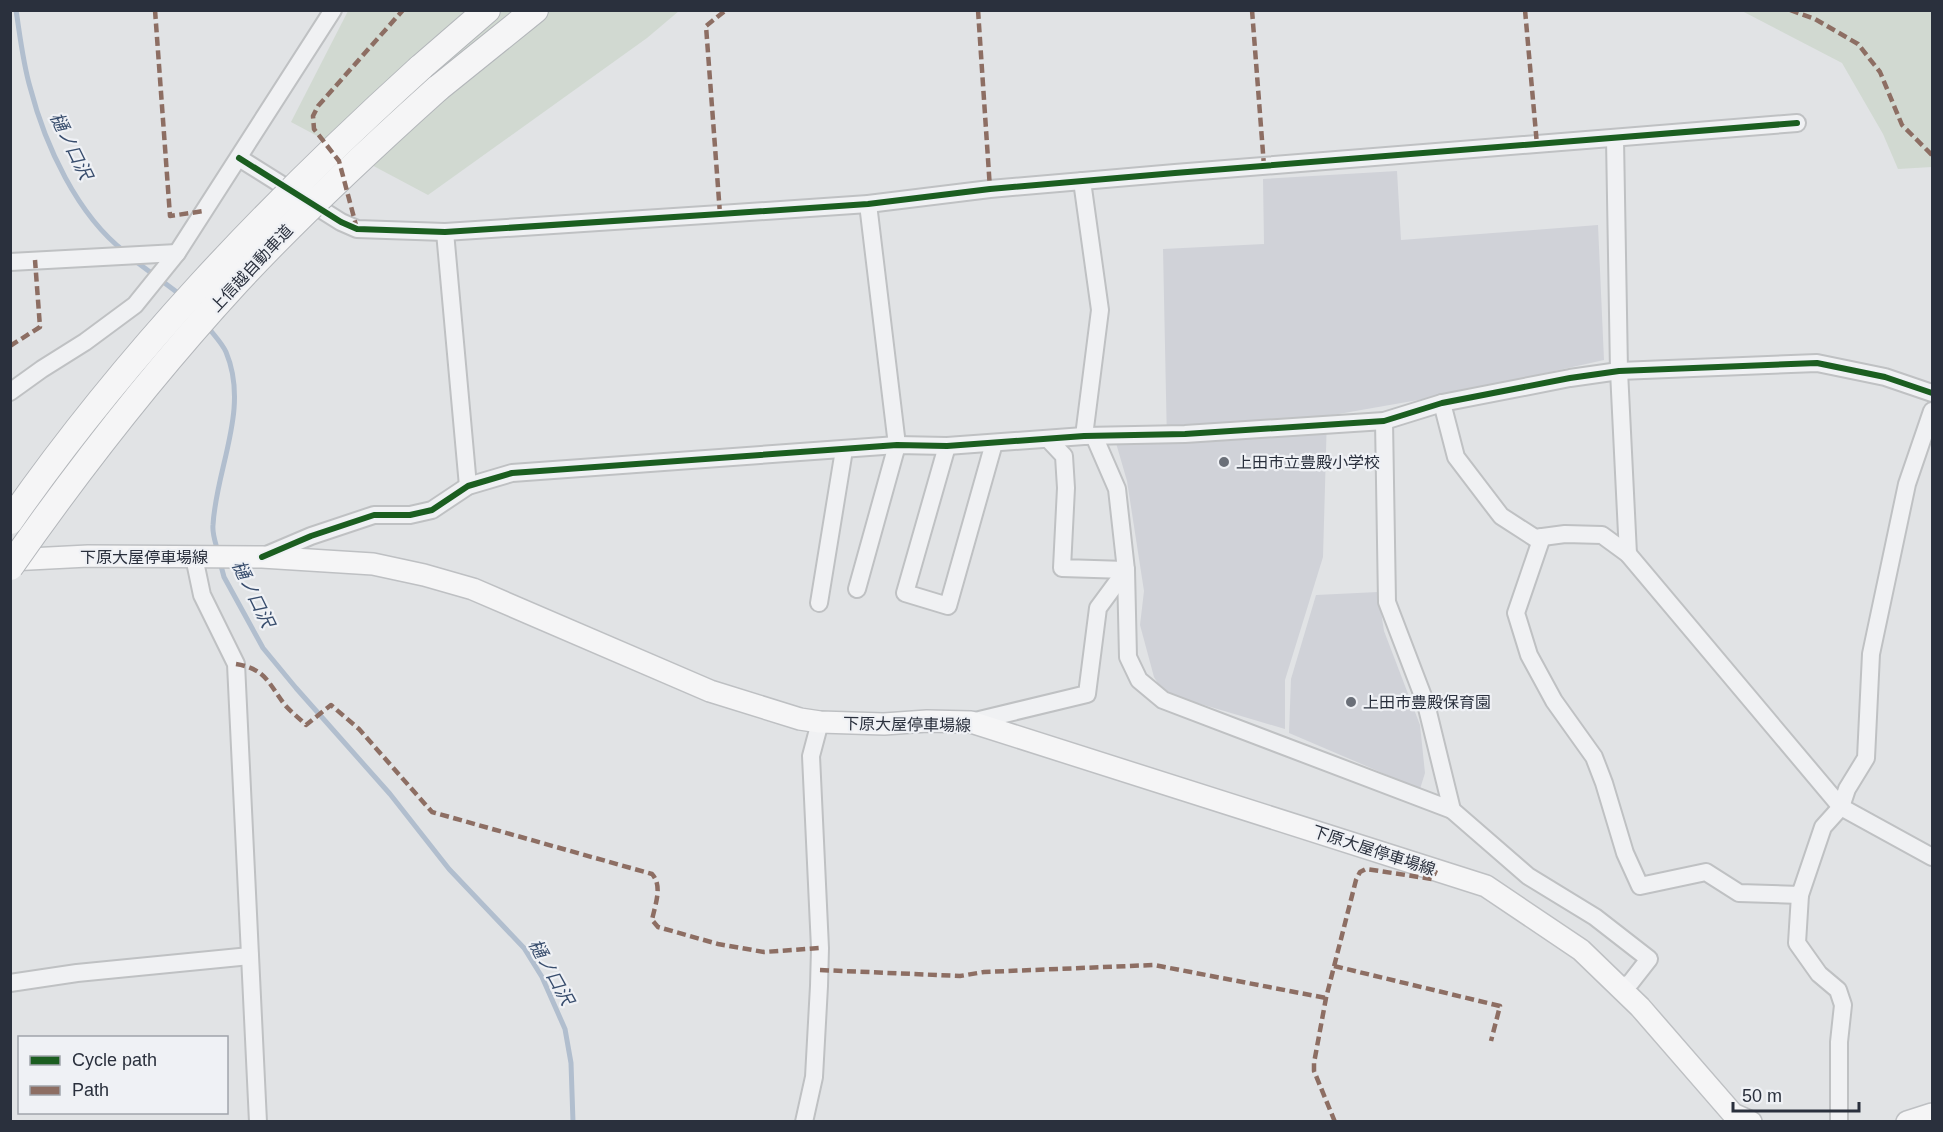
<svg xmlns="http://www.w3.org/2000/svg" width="1943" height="1132" font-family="Helvetica,'Noto Sans JP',sans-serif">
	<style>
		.built { fill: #d0d2d8 }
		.green { fill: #d1d9d1 }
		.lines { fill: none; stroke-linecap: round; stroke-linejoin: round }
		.stream { stroke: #b1bece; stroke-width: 5 }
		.minor-casing { stroke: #bfc1c3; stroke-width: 20 }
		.major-casing { stroke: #bec0c3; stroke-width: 24 }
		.highway-casing { stroke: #b3b6ba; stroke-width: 28 }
		.minor { stroke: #f0f1f3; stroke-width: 16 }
		.major { stroke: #f5f5f6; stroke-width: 21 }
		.highway { stroke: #f5f5f6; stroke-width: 26 }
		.highway-bridge-casing { stroke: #b3b6ba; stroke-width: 28; stroke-linecap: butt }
		.highway-bridge { stroke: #f5f5f6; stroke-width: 26 }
		.quiet { stroke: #8d6e63; stroke-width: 4.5; stroke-dasharray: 9 4.5; stroke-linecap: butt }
		.cycleway-casing { stroke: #eff1f5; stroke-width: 10 }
		.cycleway { stroke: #1b5e20; stroke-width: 6 }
		.poi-dot { fill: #6a6f78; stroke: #eff1f5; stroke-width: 2 }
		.labels { text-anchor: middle; stroke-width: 4.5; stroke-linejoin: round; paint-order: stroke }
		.street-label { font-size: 16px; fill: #2a303d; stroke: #eff1f5 }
		.poi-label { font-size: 16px; fill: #2a303d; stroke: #eff1f5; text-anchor: start }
		.water-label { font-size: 18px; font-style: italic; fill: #384d6d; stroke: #eff1f5 }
	</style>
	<rect width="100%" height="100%" fill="#e1e3e5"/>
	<!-- built -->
	<g class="built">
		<path d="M1397 171 1401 240 1598 225 1604 360 1441 396 1327 416 1323 557 1285 680V729L1164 693 1154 677 1140 625 1144 591 1127 481 1116 443H1167L1163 249 1264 244 1263 179Z"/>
		<path d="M1378 592 1384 631 1420 725 1425 773 1420 789 1289 733 1291 679 1316 595Z"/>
	</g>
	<!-- green -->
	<g class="green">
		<path d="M348 11H679L647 38 428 195 291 122Z"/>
		<path d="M1742 11H1932V167L1898 169 1883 134 1842 63Z"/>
	</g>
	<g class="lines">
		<!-- stream -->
		<g class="stream">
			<path d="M16 10C20 36 23 63 30 87 45 145 77 215 125 252"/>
			<path d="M134 260 182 296"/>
			<path d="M207 326C213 334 222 343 226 352 250 409 216 468 213 525 212 534 216 544 218 552"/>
			<path d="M220 562 224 577 263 648 296 688 390 794 449 869 524 948 542 977 565 1029 571 1063 573 1122"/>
		</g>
		<!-- minor casing -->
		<g class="minor-casing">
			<g id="minor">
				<path d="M1615 139 1619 371 1628 554"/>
				<path d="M239 158 341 222 357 229 445 232 720 214 868 204 990 189 1175 173 1797 123"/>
				<path d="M1082 181 1100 310 1084 436"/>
				<path d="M445 232 468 486"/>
				<path d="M10 262 177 253"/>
				<path d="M10 392 42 369 85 342 135 305 177 253 333 10"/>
				<path d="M1442 403 1456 457 1501 516 1535 538 1565 534 1602 535 1628 554 1841 807 1932 857"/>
				<path d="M1384 421 1387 602 1426 704 1452 810 1528 876 1595 917 1649 959 1631 982 1620 989"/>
				<path d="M1094 436 1117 489 1126 570 1128 657 1139 680 1163 700 1452 810"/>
				<path d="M1048 439 1064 456 1066 488 1062 568 1126 570"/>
				<path d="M947 446 905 593 948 606 994 443"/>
				<path d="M1542 537 1516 613 1529 655 1554 701 1594 757 1604 783 1625 853 1640 886 1706 872 1739 893 1800 895 1823 827 1841 807 1847 789 1866 758 1871 654 1907 484 1932 411"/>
				<path d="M264 556 311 536 374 515H410L432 510 468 486 512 473 897 445 947 446 1084 436 1185 434 1384 421 1442 403 1570 378 1619 371 1817 363 1885 377 1932 393"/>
				<path d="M194 557 202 595 236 664 258 1122"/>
				<path d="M857 589 897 445 868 204"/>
				<path d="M819 603 844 450"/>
				<path d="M971 722 1087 694 1098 608 1126 570"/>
				<path d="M1800 895 1797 943 1819 974 1838 990 1843 1005 1839 1042V1122"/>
				<path d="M10 983 77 973 250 956"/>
				<path d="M804 1122 814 1077 819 986 820 948 811 756 820 722"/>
			</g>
		</g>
		<!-- major casing -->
		<g class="major-casing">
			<g id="major">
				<path d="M10 560 88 556 262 557 373 564 424 575 473 589 710 691 800 719 820 722 884 724 927 721 971 722 1486 886 1581 950 1640 1007 1733 1114 1751 1122"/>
				<path d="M1907 1122 1932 1114"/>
			</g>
		</g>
		<!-- highway casing -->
		<g class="highway-casing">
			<g id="highway">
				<path d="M420 68 487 10"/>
				<path d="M437 89 535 10"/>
			</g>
		</g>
		<!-- minor -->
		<use href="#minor" class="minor"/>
		<!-- major -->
		<use href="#major" class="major"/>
		<!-- highway -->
		<use href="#highway" class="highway"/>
		<!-- highway-bridge casing -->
		<g class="highway-bridge-casing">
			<g id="highway-bridge">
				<path d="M10 521C127 353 269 205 420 68"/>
				<path d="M10 567C80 467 155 371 237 282 300 214 368 151 437 89"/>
			</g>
		</g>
		<!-- highway-bridge -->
		<use href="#highway-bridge" class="highway-bridge"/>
		<!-- quiet -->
		<g class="quiet">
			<path d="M155 10 170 216 204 211"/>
			<path d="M978 10 990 189"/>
			<path d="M1252 10 1264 166"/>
			<path d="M1525 10 1537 145"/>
			<path d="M1790 10 1815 19 1858 44 1880 72 1902 125 1932 155"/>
			<path d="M720 214 706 26 726 10"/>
			<path d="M357 229 339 161 314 129 313 116 318 106 403 10"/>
			<path d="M10 346 40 327 35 260"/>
			<path d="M236 664C266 669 268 683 285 705 291 712 299 718 306 725L331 705 359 729 432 812 652 874C663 886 655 905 652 920L658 927 718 944 764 952 820 948"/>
			<path d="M1334 966 1500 1006 1491 1041"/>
			<path d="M820 970 960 976 984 972 1154 965 1326 998"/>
			<path d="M1335 1122 1314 1071V1063L1326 998 1356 880 1360 872 1366 869 1432 879 1436 870"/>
		</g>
		<!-- cycleway casing -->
		<g class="cycleway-casing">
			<g id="cycleway">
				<path d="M239 158 341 222 357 229 445 232 720 214 868 204 990 189 1175 173 1797 123"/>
				<path d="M262 557 311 536 374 515H410L432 510 468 486 512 473 897 445 947 446 1084 436 1185 434 1384 421 1442 403 1570 378 1619 371 1817 363 1885 377 1932 393"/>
			</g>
		</g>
		<!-- cycleway -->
		<use href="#cycleway" class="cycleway"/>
	</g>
	<!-- markers -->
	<g class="poi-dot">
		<circle cx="1224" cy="462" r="6"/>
		<circle cx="1351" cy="702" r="6"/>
	</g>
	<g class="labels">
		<!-- street labels -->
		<g class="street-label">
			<text transform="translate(251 268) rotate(-47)" y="6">上信越自動車道</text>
			<text x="144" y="563">下原大屋停車場線</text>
			<text transform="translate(907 724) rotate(1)" y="6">下原大屋停車場線</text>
			<text transform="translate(1374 850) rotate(18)" y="6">下原大屋停車場線</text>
		</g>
		<!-- poi labels -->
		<g class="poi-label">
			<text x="1236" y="468">上田市立豊殿小学校</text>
			<text x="1363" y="708">上田市豊殿保育園</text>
		</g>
		<!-- water labels -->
		<g class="water-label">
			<text transform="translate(71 146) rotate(64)" y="6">樋ノ口沢</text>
			<text transform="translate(253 594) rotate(64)" y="6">樋ノ口沢</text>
			<text transform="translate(551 972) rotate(61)" y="6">樋ノ口沢</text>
		</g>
	</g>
	<!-- border -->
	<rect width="1943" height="1132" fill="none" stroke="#2a303d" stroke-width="24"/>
	<!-- legend -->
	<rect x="18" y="1036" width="210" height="78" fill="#eff1f5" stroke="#a0a4ab" stroke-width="1.5"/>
	<rect x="30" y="1056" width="30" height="9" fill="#1b5e20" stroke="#a0a4ab" stroke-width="1.5"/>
	<text x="72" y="1066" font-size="18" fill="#2a303d">Cycle path</text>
	<rect x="30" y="1086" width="30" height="9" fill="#8d6e63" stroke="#a0a4ab" stroke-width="1.5"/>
	<text x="72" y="1096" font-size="18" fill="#2a303d">Path</text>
	<!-- scale -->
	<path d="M1733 1102v9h126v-9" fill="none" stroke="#2a303d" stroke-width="3"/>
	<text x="1742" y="1102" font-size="18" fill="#2a303d" stroke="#eff1f5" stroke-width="4.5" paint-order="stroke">50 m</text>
</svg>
